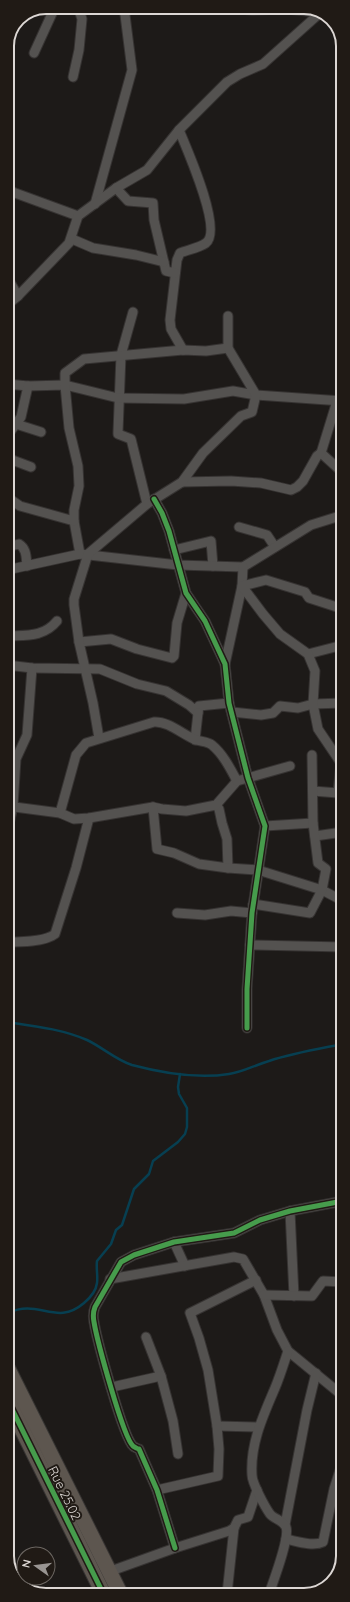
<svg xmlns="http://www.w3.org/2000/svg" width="350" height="1602" font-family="Quicksand,sans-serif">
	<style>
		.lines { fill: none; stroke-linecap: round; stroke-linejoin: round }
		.stream { stroke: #073f51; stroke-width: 2.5 }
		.street-casing { stroke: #363332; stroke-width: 11 }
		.primary-casing { stroke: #363332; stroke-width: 17 }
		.street { stroke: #545250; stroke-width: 9 }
		.primary { stroke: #5d564f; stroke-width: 15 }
		.cycleway-casing { stroke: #201a15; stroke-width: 8 }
		.cycleway { stroke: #469c4c; stroke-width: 5 }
		.labels { text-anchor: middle; stroke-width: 4; stroke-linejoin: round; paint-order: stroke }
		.street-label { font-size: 13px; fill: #dcd7d4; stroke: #201a15 }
		.rim { fill: none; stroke: #dcd7d4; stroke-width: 2 }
	</style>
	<rect width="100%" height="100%" fill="#1d1a18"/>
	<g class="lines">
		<!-- stream -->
		<g class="stream">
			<path d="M7 1022C34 1026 62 1029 87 1040 102 1047 116 1060 132 1065 162 1073 198 1079 229 1074 243 1072 255 1065 269 1061 293 1053 318 1049 343 1044"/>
			<path d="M8 1313C39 1298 56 1327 84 1303 90 1298 96 1291 97 1283 98 1276 96 1268 97 1261L111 1244 116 1230 122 1225 134 1189 149 1174 153 1161 178 1142 185 1134 187 1127V1108L179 1094 178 1087 180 1074"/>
		</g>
		<!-- street casing -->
		<g class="street-casing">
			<g id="street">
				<path d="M210 7 252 10 286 9 318 12"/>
				<path d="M34 53 55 7"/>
				<path d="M73 77 79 50 82 19 78 7"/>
				<path d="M179 130C186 147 223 230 206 243 199 248 187 250 180 253L177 260 170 320 171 329 183 350"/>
				<path d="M116 188 128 201 153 203 154 220 166 271 175 273"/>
				<path d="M7 190 78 216"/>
				<path d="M95 204 132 70 124 7"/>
				<path d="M72 239 93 248 136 255 164 262"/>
				<path d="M7 277 18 296"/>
				<path d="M7 305 18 296 69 243 78 216 116 188 147 170 179 130 227 82 240 74 263 64 320 13"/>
				<path d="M133 312 121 355 118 432V434L131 439 147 504"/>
				<path d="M7 384 28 386 65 385 118 398 184 399 233 391 256 395 342 401"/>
				<path d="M337 401 321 453 342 472"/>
				<path d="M16 424 41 432"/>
				<path d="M7 436 21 417 28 386"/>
				<path d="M7 458 31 467"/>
				<path d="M182 482 231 481 261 483 291 490 297 487 303 481 317 456 321 453"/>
				<path d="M7 497 20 506 74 521 80 554"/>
				<path d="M154 499 162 513 169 531 186 593 205 621 225 664 229 703 248 778 265 826 252 913 247 989V1028"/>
				<path d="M74 521V510L79 486 78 466 69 428 65 385V373L84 359 183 350 206 351 228 348"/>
				<path d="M239 527 267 535 275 547"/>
				<path d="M7 547 19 544C27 549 26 558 27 566"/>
				<path d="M174 550 211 541 213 566"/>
				<path d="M7 570 80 554 178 565 243 567 311 525 343 515"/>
				<path d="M8 636C27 635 44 637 57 621"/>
				<path d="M79 642 111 639 137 649 172 658 174 656 177 623 186 593"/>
				<path d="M308 654 343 645"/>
				<path d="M225 664 242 586 243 567"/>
				<path d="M7 665 32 668 100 669 137 684 166 691 189 705 198 713 199 706 229 703"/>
				<path d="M232 712 261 715 273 713 280 706 298 708 313 704 343 703"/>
				<path d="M99 738 93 703 79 642 74 605V599L88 554 147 504 182 482 203 453 241 416 252 412 256 395 228 348V316"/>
				<path d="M195 740 198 713"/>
				<path d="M313 791 338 793 341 763 318 729 313 704 315 671 308 654 280 634 263 614 242 586 266 580 305 592 309 598 343 609"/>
				<path d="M216 805 219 809 222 823 227 839 228 868"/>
				<path d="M7 806 60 813 74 819 89 818 153 807 162 809 186 811 216 805 237 781 290 766"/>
				<path d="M153 807 157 849 174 853 199 864 228 868 258 870 322 890 343 901"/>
				<path d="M60 813 76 755 86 743 154 722C168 721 182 734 194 739 200 742 207 741 212 745 223 754 230 768 237 781"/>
				<path d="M265 826 313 823"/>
				<path d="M7 833 13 806 16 759 27 735 32 668"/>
				<path d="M315 836 343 832"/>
				<path d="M253 904 310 913 322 890 326 869 318 863 313 823 312 755"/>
				<path d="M177 913 205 915 231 911 252 913"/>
				<path d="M7 942C20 942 45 942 55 934L76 868 89 818"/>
				<path d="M250 945 343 947"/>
				<path d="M290 1211 294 1296"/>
				<path d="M174 1242 185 1266"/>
				<path d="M110 1279 234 1257 243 1259 264 1295 277 1330 288 1351 343 1396"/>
				<path d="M264 1295 312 1296 323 1281 343 1282"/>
				<path d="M146 1337 161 1376 173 1421 178 1454"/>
				<path d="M112 1387 161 1376"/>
				<path d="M217 1426 258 1427"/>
				<path d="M157 1490 218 1476 219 1449 217 1426 208 1370 199 1338 190 1313 256 1280"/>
				<path d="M285 1525 307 1410 316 1373"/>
				<path d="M286 1539C296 1541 313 1547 323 1542L334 1489 343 1461"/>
				<path d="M175 1548 157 1490 139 1449C138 1449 134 1447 133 1446 123 1437 97 1340 94 1322 93 1317 93 1312 95 1307L121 1262 134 1255 174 1242 234 1233 260 1220 290 1211 343 1201"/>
				<path d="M111 1571 175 1548 229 1531 234 1528 238 1520 248 1517 257 1490"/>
				<path d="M227 1594 234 1528"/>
				<path d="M269 1594C273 1582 290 1538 286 1527 283 1520 274 1519 270 1514 265 1507 252 1483 252 1475 250 1444 263 1416 275 1388 280 1376 284 1363 288 1351"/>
			</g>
		</g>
		<!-- primary casing -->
		<g class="primary-casing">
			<g id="primary">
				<path d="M8 1369 121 1595"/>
				<path d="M8 1401 104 1595"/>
			</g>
		</g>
		<!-- street -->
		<use href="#street" class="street"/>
		<!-- primary -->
		<use href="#primary" class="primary"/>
		<!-- cycleway casing -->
		<g class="cycleway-casing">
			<g id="cycleway">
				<path d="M154 499 162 513 169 531 186 593 205 621 225 664 229 703 248 778 265 826 252 913 247 989V1028"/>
				<path d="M8 1401 104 1595"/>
				<path d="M175 1548 157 1490 139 1449C138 1449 134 1447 133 1446 123 1437 97 1340 94 1322 93 1317 93 1312 95 1307L121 1262 134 1255 174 1242 234 1233 260 1220 290 1211 343 1201"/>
			</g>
		</g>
		<!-- cycleway -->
		<use href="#cycleway" class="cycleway"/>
	</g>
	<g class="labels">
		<!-- street labels -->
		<g class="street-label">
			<text transform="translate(65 1493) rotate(64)" y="5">Rue 25.02</text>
		</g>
	</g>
	<!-- crop -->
	<path d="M0 0H350V1602H0ZM46 14H304A32 32 0 0 1 336 46V1556A32 32 0 0 1 304 1588H46A32 32 0 0 1 14 1556V46A32 32 0 0 1 46 14Z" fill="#201a15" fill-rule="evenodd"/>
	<path class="rim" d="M46 14H304A32 32 0 0 1 336 46V1556A32 32 0 0 1 304 1588H46A32 32 0 0 1 14 1556V46A32 32 0 0 1 46 14Z"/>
	<!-- north arrow -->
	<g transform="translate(36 1566) rotate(284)"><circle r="19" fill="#201a15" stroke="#6b6661"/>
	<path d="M0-3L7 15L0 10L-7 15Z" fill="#999592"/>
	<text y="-6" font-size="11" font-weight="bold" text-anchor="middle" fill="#dcd7d4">N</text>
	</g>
</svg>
